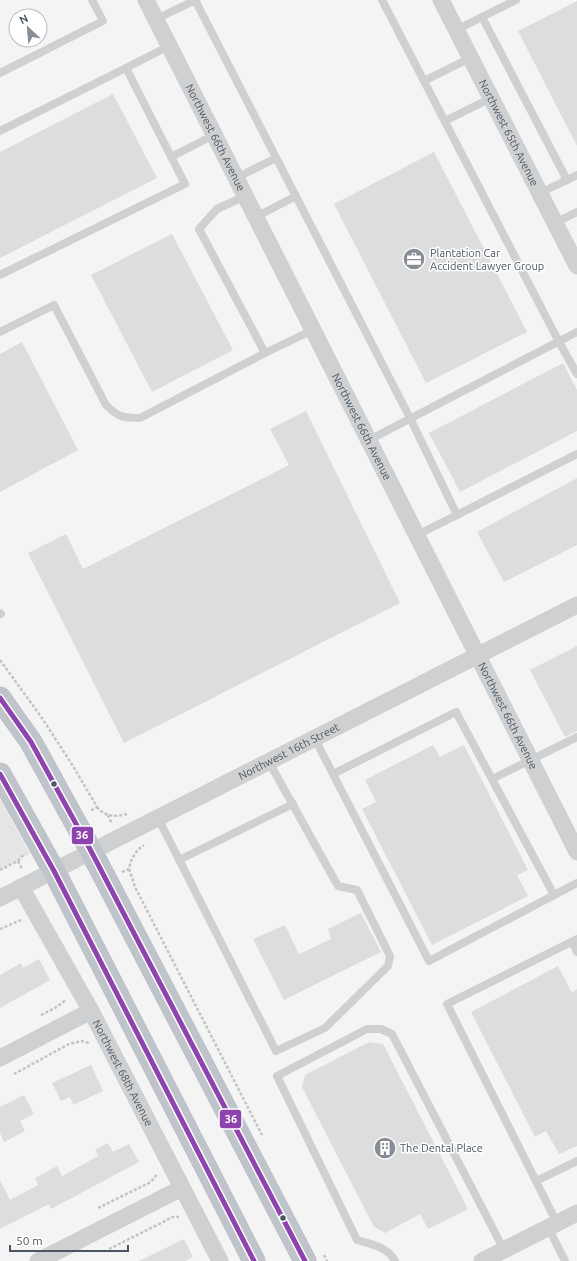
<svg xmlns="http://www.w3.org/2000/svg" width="577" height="1261" font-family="Ubuntu,sans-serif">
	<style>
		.education { fill: #e6e5e6 }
		.building { fill: #ddddde }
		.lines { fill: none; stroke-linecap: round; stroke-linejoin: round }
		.highway-casing { stroke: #b9bec3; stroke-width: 23 }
		.path { stroke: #bcc7c4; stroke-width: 2.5; stroke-dasharray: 3 2; stroke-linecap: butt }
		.lane { stroke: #ced0d2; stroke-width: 8 }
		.street { stroke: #ced0d2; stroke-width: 17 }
		.highway { stroke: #bec4c9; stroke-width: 22 }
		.bus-1-casing { stroke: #fff; stroke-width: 8 }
		.bus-1 { stroke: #8e44ad; stroke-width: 5 }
		.bus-dot { fill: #4a5661; stroke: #fff; stroke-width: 1.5 }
		.labels { text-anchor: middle; stroke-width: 3; stroke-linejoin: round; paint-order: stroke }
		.street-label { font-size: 11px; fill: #4a5661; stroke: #fff }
		.poi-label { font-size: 11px; fill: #4a5661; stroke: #fff; text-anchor: start }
		.line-badge { stroke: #fff; stroke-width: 1.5 }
		.badge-label { font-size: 11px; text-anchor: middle; font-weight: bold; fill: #fff }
	</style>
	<rect width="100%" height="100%" fill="#f4f4f4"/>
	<!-- education -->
	<path class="education" d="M0 799 30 854 0 869Z"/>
	<!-- building -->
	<g class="building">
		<path d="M577 1V146L518 31Z"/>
		<path d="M113 94 157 178 0 258V152Z"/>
		<path d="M434 152 527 332 426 383 334 204Z"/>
		<path d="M172 234 233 350 152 392 91 275Z"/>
		<path d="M22 342 78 450 0 492V354Z"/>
		<path d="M563 363 577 390V431L460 492 429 433Z"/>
		<path d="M306 411 400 603 124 743 28 553 66 534 83 569 289 465 270 429Z"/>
		<path d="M577 478V545L504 582 477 532Z"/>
		<path d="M577 646V731L565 737 530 670Z"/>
		<path d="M433 745 440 757 464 745 528 870 517 875 528 896 432 945 362 809 376 802 365 780Z"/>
		<path d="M361 913 381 952 284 1000 253 939 285 925 299 954 331 939 328 929Z"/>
		<path d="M39 959 50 980 0 1008V975L21 963 23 968Z"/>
		<path d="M558 966 572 993 577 989V1146L559 1154 546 1131 535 1137 471 1012Z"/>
		<path d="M369 1042 383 1044 468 1209 428 1229 420 1214 385 1233 374 1227 302 1087 305 1075Z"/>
		<path d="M91 1065 103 1091 73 1105 70 1097 61 1101 52 1083Z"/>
		<path d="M24 1095 34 1114 20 1121 25 1131 4 1142 0 1133V1107Z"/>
		<path d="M108 1143 113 1152 129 1144 139 1162 51 1209 49 1204 0 1229V1180L10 1200 38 1185 35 1178 57 1166 62 1176 98 1156 95 1150Z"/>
		<path d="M184 1239 193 1257 185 1261H139Z"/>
	</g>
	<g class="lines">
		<!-- highway casing -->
		<g class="highway-casing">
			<g id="highway">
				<path d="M0 698 31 742 91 851 305 1261"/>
				<path d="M0 774 54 871 254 1261"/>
			</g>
		</g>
		<!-- path -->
		<g class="path">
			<path d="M0 660 42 718 73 766 97 807 90 811"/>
			<path d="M97 807C105 817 115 817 127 814"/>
			<path d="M108 815 112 824"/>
			<path d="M18 861 22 869"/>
			<path d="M129 869 135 887 262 1135"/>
			<path d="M0 870 18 861 24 854"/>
			<path d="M122 872 129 869C131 859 135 851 144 845"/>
			<path d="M0 929 21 920"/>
			<path d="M41 1015 55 1008 66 1000"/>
			<path d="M14 1074 69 1044 82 1041 89 1043"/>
			<path d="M98 1208 151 1182 157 1174"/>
			<path d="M109 1249 167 1220 172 1217H179"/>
			<path d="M324 1255 327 1261"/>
		</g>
		<!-- lane -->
		<g class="lane">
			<path d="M195 0 410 418 457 515 577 454"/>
			<path d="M382 0 559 342 577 374"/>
			<path d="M482 17 567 180"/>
			<path d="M156 19 196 0"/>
			<path d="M456 30 516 0"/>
			<path d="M126 68 169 46"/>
			<path d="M0 73 103 21 92 0"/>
			<path d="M424 81 470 58"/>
			<path d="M445 121 491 98"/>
			<path d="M0 131 126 68 185 184 0 275"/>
			<path d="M171 157 214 135"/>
			<path d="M236 178 276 158"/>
			<path d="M540 193 577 175"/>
			<path d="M256 217 296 196"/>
			<path d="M555 223 577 212"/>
			<path d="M0 332 54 305 106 405C118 417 123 418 140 418L265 353 199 229 217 209 245 196"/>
			<path d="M265 353 313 330"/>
			<path d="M369 440 577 332"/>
			<path d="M417 535 457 515"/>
			<path d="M0 613 1 614"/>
			<path d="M315 739 429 961 577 883"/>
			<path d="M333 774 456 712 554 895"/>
			<path d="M492 779 577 737"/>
			<path d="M158 818 276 1051 325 1028 388 966 390 956 357 890 338 886 269 762"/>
			<path d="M179 860 293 804"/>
			<path d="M572 942 577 952"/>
			<path d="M536 1181 577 1161"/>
			<path d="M557 1223 447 1004 577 939"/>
			<path d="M548 1227 565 1261"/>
			<path d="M395 1261C388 1247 371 1244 357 1240L277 1076 367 1029H381L392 1034 504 1250"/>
		</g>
		<!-- street -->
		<g class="street">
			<path id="s1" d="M146 0 577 852"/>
			<path id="s2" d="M441 0 577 266"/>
			<path id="s3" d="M21 887 91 1011 220 1261"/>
			<path id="s4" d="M0 898 577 605"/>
			<path d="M0 1058 91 1011"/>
			<path d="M38 1261 182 1188"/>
			<path d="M482 1261 577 1213"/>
		</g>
		<!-- highway -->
		<use href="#highway" class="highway"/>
		<!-- bus-1 casing -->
		<g class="bus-1-casing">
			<g id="bus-1">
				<path d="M0 698 31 742 91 851 305 1261"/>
				<path d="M0 774 54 871 254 1261"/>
			</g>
		</g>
		<!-- bus-1 -->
		<use href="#bus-1" class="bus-1"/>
	</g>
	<!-- icons -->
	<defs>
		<g id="office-disc" transform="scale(1.15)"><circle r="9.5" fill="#868d94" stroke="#fff"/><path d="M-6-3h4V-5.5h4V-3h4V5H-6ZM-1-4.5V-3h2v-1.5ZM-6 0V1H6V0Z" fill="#fff"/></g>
		<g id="building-disc" transform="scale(1.15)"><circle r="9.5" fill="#868d94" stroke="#fff"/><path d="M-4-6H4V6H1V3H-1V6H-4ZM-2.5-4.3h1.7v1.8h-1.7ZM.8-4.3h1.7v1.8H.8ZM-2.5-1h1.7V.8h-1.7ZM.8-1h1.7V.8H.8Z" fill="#fff"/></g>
	</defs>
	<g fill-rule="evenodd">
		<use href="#office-disc" x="414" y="259"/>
		<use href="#building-disc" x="385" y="1148"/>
	</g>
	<!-- markers -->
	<g class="bus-dot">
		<circle cx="54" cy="784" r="3.5"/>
		<circle cx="283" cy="1218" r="3.5"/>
	</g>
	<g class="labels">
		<!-- street labels -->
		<g class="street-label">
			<text dy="4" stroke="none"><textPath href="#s2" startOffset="149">Northwest 65th Avenue</textPath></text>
			<text dy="4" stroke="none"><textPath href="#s1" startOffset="154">Northwest 66th Avenue</textPath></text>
			<text dy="4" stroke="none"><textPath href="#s1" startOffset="478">Northwest 66th Avenue</textPath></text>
			<text dy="4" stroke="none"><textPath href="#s1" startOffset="802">Northwest 66th Avenue</textPath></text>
			<text dy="4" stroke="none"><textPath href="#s4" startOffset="324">Northwest 16th Street</textPath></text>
			<text dy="4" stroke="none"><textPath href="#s3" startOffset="212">Northwest 68th Avenue</textPath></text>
		</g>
		<!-- poi labels -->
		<g class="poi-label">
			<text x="430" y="257">Plantation Car<tspan x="430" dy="13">Accident Lawyer Group</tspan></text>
			<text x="400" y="1152">The Dental Place</text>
		</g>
	</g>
	<g class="line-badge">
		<rect x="71" y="826" width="23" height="19" rx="4" fill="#8e44ad"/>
		<rect x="219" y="1109" width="23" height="20" rx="4" fill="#8e44ad"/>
	</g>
	<g class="badge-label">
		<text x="82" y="839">36</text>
		<text x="231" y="1123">36</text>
	</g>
	<!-- north arrow -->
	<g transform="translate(28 28) rotate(334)"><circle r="19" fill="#ffffff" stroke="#b7bbc0"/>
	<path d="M0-3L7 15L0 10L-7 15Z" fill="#868d94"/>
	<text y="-6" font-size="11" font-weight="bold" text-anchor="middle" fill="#4a5661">N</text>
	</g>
	<!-- scale -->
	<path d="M10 1245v6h118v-6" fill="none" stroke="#4a5661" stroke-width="2"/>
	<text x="16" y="1245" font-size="12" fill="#4a5661" stroke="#ffffff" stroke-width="3" paint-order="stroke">50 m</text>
</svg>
